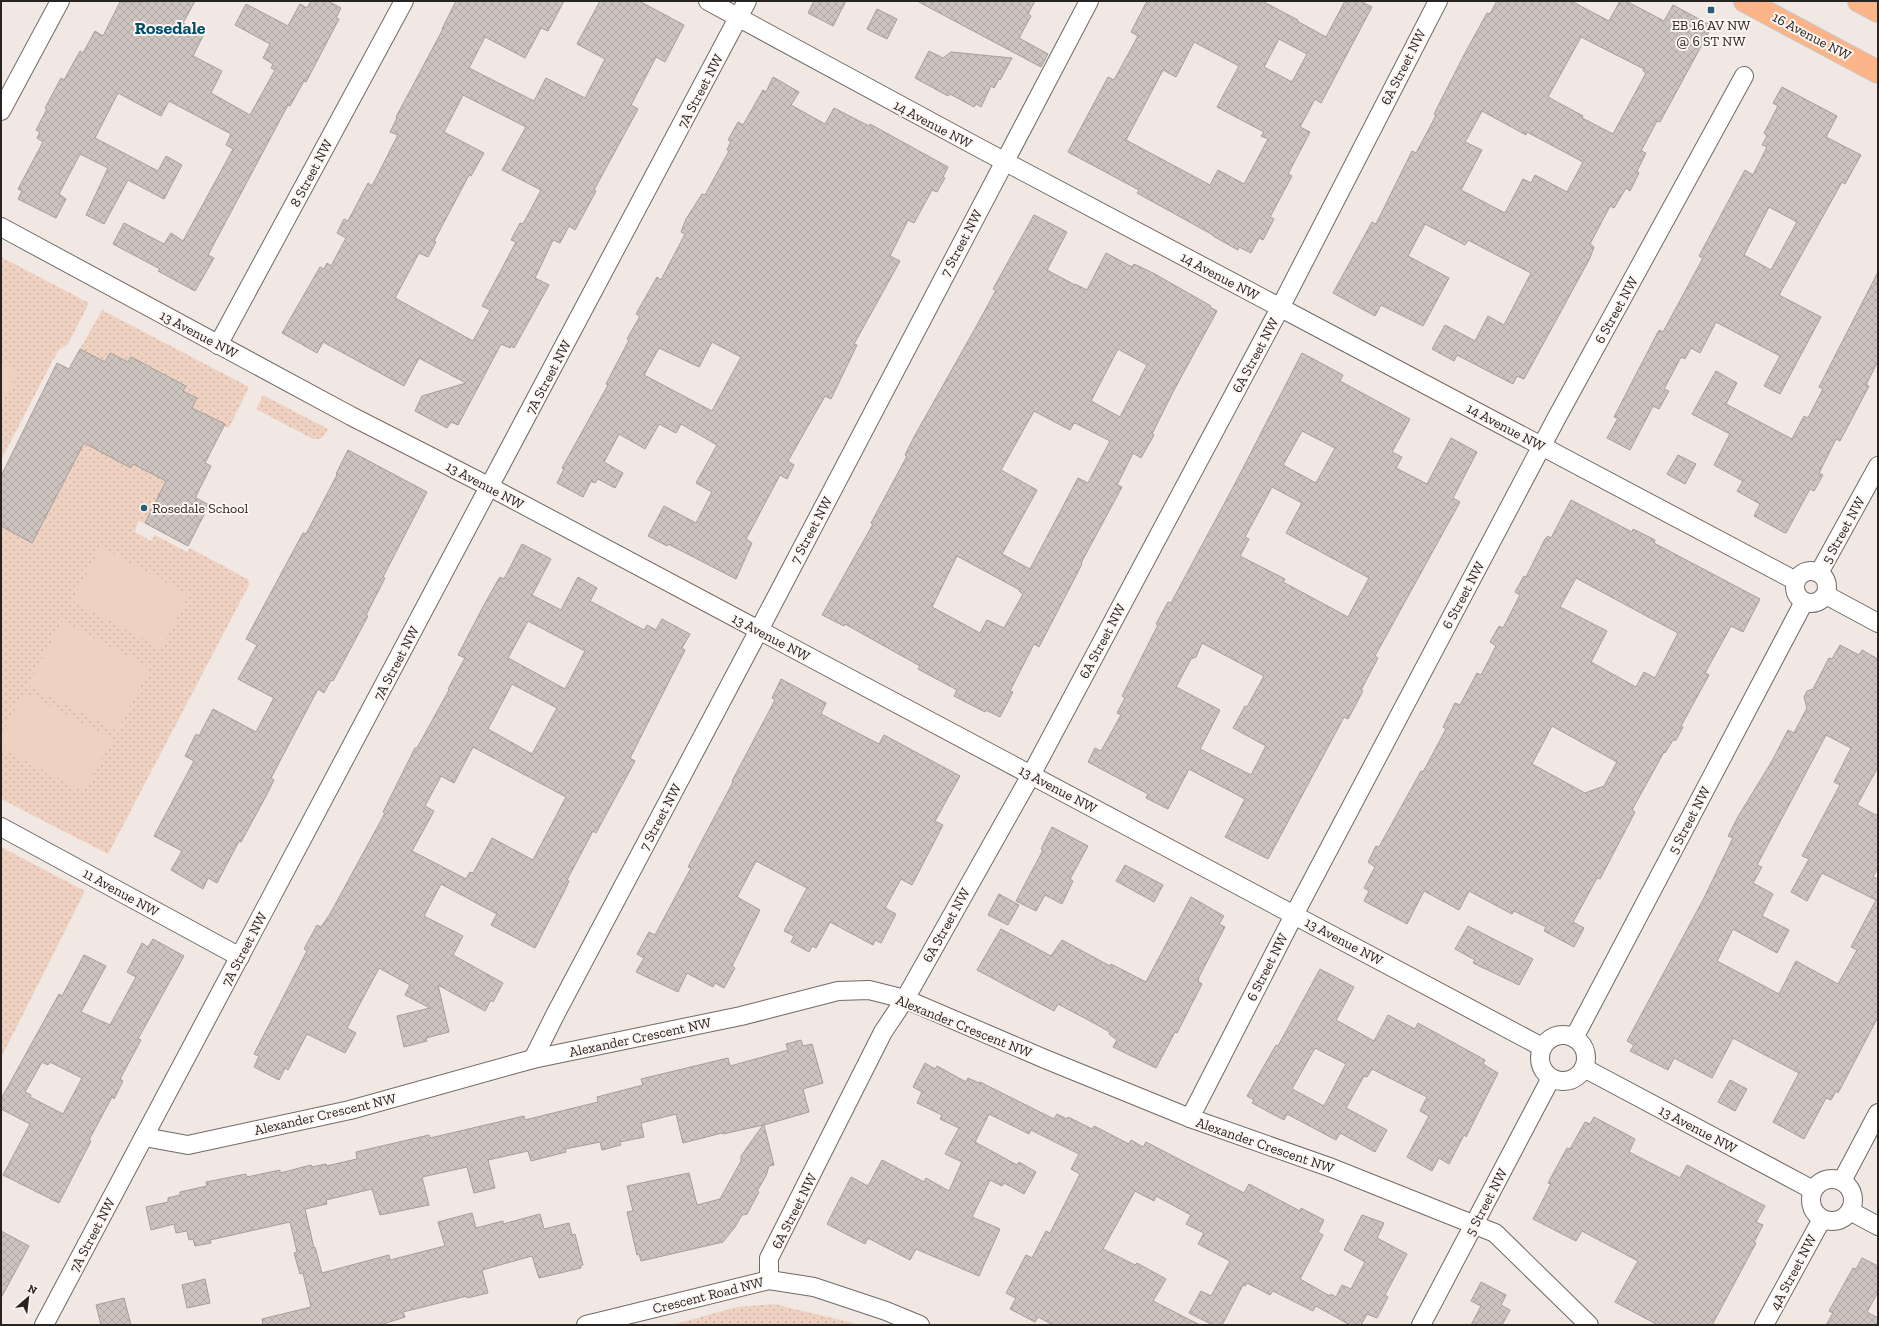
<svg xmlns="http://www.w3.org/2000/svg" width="1879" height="1326" font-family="'Zilla Slab',serif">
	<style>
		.grass { fill: url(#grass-dots) }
		.garden { fill: #eed1c1 }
		.building { fill: url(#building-cross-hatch); stroke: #a79e99; fill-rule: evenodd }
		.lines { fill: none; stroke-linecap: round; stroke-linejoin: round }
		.street-casing { stroke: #716964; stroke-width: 20 }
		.highway-casing { stroke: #c7c6c6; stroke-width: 24 }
		.street { stroke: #fff; stroke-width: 18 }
		.highway { stroke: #fdb488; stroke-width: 22 }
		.poi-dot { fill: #265e78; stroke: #fef6f2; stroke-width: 1.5 }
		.labels { text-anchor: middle; stroke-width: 4; stroke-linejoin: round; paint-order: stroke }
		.poi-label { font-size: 14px; fill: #282422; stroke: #fef6f2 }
		.street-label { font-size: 14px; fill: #282422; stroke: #fef6f2 }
		.district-label { font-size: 18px; font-weight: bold; fill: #004d69; stroke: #fef6f2 }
	</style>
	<defs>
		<pattern id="grass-dots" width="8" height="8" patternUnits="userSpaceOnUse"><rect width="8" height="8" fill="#eed1c1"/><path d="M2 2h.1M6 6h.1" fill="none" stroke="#ccb3a6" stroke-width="1.8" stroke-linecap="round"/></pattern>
		<pattern id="building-cross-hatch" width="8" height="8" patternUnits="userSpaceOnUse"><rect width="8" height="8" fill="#cdc4bf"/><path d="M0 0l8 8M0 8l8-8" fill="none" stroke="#b0a8a4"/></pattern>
	</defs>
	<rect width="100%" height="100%" fill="#f2e8e3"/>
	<!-- grass -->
	<g class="grass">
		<path d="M1 257 89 303 68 344 59 350 53 360 1 460Z"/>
		<path d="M102 310 249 387 229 428 224 426V424L192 408 197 398 183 391 186 385 131 357 128 362 110 353 105 362 80 349Z"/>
		<path d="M263 395 328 429 324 436 320 439H313L256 409Z"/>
		<path d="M86 438 97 444 95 449 102 453 105 448 126 459 123 464 131 468 133 464 167 481 145 523 138 521 135 532 151 541 155 535 187 552 190 548 249 580 248 582 250 583 108 854 1 799V526L32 542Z"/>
		<path d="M1 847 85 891 1 1058Z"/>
		<path d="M774 1304 861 1325H672L737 1307Z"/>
	</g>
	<!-- garden -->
	<g class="garden">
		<path d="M1 363 19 372 1 405Z"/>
		<path d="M101 547 189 595 161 648 72 601Z"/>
		<path d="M62 621 150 668 117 731 28 685Z"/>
		<path d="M24 692 112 739 84 792 1 748V736Z"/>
	</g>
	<!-- building -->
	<g class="building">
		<path d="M195 1 183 23 204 34 193 56 222 71 211 93 250 115 275 70 271 68 273 64 263 58 270 44 235 25 246 4 288 26 300 4 307 8 311 1H328L341 8 336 18 339 19 306 82 304 81 290 106 288 105 208 255 214 258 195 291 158 271 160 269 113 244 124 223 164 244 171 233 183 241 233 149 226 145 231 134 169 101 161 116 118 93 95 138 158 171 166 156 182 165 164 199 128 180 104 224 86 215 108 168 80 154 59 194 66 199 56 218 18 199 22 191 18 189 43 142 37 138 40 132 36 130 47 109 45 108 61 78 64 80 80 51 83 53 95 31 103 36 120 2Z"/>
		<path d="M456 1H564L548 31 541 28 525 58 485 37 469 68 534 101 546 78 585 98 605 59 577 44 600 1H639L684 25 665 62 656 57 631 105 638 109 594 190 596 191 575 230 569 226 560 243 553 240 535 278 549 285 514 348 511 346 510 348 501 344 458 425 451 422 447 428 415 411 422 396 466 383 419 358 404 386 323 342 317 353 282 333 320 267 324 269 327 263 331 266 346 238 337 233 344 219 348 221 368 183 372 186 398 135 390 132 397 118 396 117 443 29H442ZM463 95 526 127 502 170 541 190 523 224 520 223 511 240 516 242 482 306 490 310 473 341 395 298 419 253 428 257 436 242 434 241 469 175 471 176 484 153 444 132Z"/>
		<path d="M814 1H846L833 26 808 13Z"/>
		<path d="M917 1H1035L1028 14 1031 16 1019 38 1048 54 1041 67Z"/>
		<path d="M1147 1H1262L1298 20 1297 21 1326 37 1345 1H1360L1372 7 1321 103 1315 99 1300 127 1310 132 1309 134 1288 174 1292 176 1270 217 1274 219 1263 240 1259 238 1251 253 1239 247 1238 250 1213 236V235L1137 193 1139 190 1068 152 1108 77 1114 80 1138 36 1131 32ZM1279 39 1307 54 1292 82 1264 67ZM1194 42 1239 66 1217 107 1264 132 1261 136 1268 139 1244 184 1218 170 1210 185 1126 140 1163 70 1176 77Z"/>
		<path d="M1497 1H1571L1609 21 1620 1H1626L1664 21 1673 5 1712 26 1660 122 1657 121 1641 151 1646 153 1637 171 1639 173 1630 191 1626 188 1614 208 1610 206 1590 244 1594 247 1590 258 1524 379 1517 376 1513 384 1457 355 1454 361 1432 349 1445 325 1475 341 1488 316 1504 325 1531 273 1468 240 1465 245 1425 224 1408 256 1449 278 1423 326 1381 305 1375 316 1333 293 1372 222 1376 224 1412 151 1416 153 1432 123 1436 115 1434 114 1464 55 1487 13 1490 14ZM1581 37 1644 69 1643 71 1646 73 1613 134 1582 118 1583 116 1548 97ZM1482 111 1526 135 1527 132 1583 162 1567 192 1535 175 1531 183 1523 179 1505 213 1461 190 1482 150 1465 142Z"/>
		<path d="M877 9 897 19 887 39 867 29Z"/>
		<path d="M929 51 943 58 951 52 1012 58 1000 80 999 79 994 88 991 86 981 107 976 104 974 107 950 94 948 96 915 78Z"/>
		<path d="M773 77 799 92 791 105 825 124 834 108 869 126 870 124 948 167 943 177 945 178 937 192 932 190 914 223 908 220 890 256 900 261 854 344 857 345 831 399 825 396 788 461 794 465 787 479 780 475 746 539 752 543 736 579 668 544 667 546 648 536 664 506 696 523 712 492 696 483 717 445 681 424 676 433 659 424 645 449 619 434 604 462 623 473 615 488 598 479 595 483 591 481 583 497 557 483 564 469 562 468 608 385 606 384 629 340 627 339 640 316 636 314 657 277 661 280 685 234 681 232 686 219 702 194 705 195 729 151 727 150 731 141 728 140 738 122 743 125 763 90 766 92ZM712 342 741 357 712 411 644 375 659 348 699 367Z"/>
		<path d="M1782 87 1837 116 1826 137 1861 155 1845 184 1842 182 1779 295 1821 317 1780 394 1764 386 1780 356 1716 322 1700 353 1691 348 1685 359 1681 357 1664 389 1669 391 1659 409 1653 406 1630 450 1607 438 1618 418 1614 417 1659 330 1663 332 1703 258 1699 256 1745 170 1753 175 1767 147 1762 145 1767 136 1764 133 1778 106 1773 103ZM1769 207 1797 222 1771 270 1744 255Z"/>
		<path d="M1034 215 1067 232 1047 270 1075 285V284L1087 290 1106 253 1132 267 1134 264 1153 273 1211 306 1210 307 1217 311 1173 392 1152 434 1154 435 1141 458 1133 453 1117 485 1122 487 1081 563 1082 564 1039 647 1034 644 1010 691 1013 692 1000 717 986 710 985 712 954 696 957 690 918 669 920 666 845 624 844 626 822 615 873 524 871 523 907 456 905 455 914 437 977 325 996 290 993 289ZM1118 349 1147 365 1120 417 1091 401ZM1034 411 1070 430 1074 423 1077 424 1110 441 1088 483 1078 478 1030 569 1002 554 1037 490 1001 470ZM957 556 1020 590 1019 591 1023 594 1004 628 987 620 980 633 932 607Z"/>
		<path d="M1878 272V361L1866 385 1869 386 1840 441 1836 439 1819 473 1823 475 1814 491 1810 489 1786 533 1783 532 1754 516 1760 504 1737 491 1743 481 1714 465 1730 434 1692 414 1716 371 1737 383 1726 404 1792 439 1804 416 1808 418 1823 389 1819 387Z"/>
		<path d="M80 349 105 362 110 353 128 362 131 357 186 386 183 391 197 398 192 408 225 424 205 463 211 466 196 496V498L209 505 188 546 145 523 166 481 133 464 131 468 84 443 32 543 1 526V476L57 363 69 369Z"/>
		<path d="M1302 353 1343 375 1340 381 1410 419 1392 452 1402 457 1396 468 1427 484 1451 438 1477 452 1453 498 1460 502 1375 656 1378 658 1361 690 1363 691 1348 719 1344 717 1268 859 1225 837 1245 799 1189 769 1168 809 1146 798 1148 794 1088 762 1095 748 1101 751 1121 715 1117 713 1125 698 1122 696 1158 625 1156 624 1168 602 1171 603 1238 478ZM1302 431 1335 448 1316 483 1283 465ZM1272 487 1302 503 1286 533 1369 578 1348 617 1283 582 1285 579 1240 556 1249 539 1245 537ZM1202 643 1264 676 1247 707 1245 706 1233 728 1266 746 1251 775 1200 749 1220 710 1176 687 1191 659 1196 657Z"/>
		<path d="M348 450 427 492 383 577 385 578 366 615 368 616 333 681 331 680 324 693 318 689 271 778 274 780 266 796 241 842 239 841 217 883 208 878 203 889 171 870 182 851 154 836 194 761 185 756 196 734 199 736 213 709 256 732 274 698 238 679 257 645 246 639 303 533 306 534 337 475 336 474Z"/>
		<path d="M1678 455 1696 464 1685 484 1667 474Z"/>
		<path d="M1571 500 1632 532 1633 529 1655 540 1654 543 1760 599 1743 632 1731 626 1705 673 1709 675 1681 726 1683 727 1676 740H1673L1665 753 1664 752 1632 810 1635 812 1600 879 1597 878 1573 922 1584 928 1574 947 1544 931 1546 927 1514 911 1512 914 1469 891 1459 910 1424 891 1407 924 1364 901 1369 891 1364 888 1375 867 1368 862 1376 846 1379 847 1421 771 1423 772 1446 729 1443 727 1455 703 1460 705 1477 673 1481 675 1496 646 1490 642 1499 626 1503 628 1520 595 1515 592 1524 576 1526 577 1545 539 1548 536 1551 538ZM1576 578 1678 633 1655 678 1644 672 1636 687 1591 662 1607 631 1560 607ZM1552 726 1617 762 1604 786 1585 793 1532 764Z"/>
		<path d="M522 544 551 559 532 595 561 610 578 577 597 588 590 601 644 630 647 625 656 630 662 619 690 634 682 648 685 650 630 758 635 761 596 833 593 831 567 880 569 881 565 890 535 948 491 925 497 914 441 884 424 916 463 936 453 955 503 983 493 1002 491 1000 485 1011 438 985 449 1032 426 1038 427 1041 404 1047 397 1016 430 1008 405 995 410 985 379 968 347 1028 356 1033 345 1053 307 1034 288 1070 285 1068 279 1080 254 1067 259 1056 254 1054 307 951 304 949 317 925 321 927 330 914 385 813 383 812 415 748H417L449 690 448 689 465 658 458 655 483 607 498 580 500 577 504 579ZM528 621 585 651 565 689 508 658ZM512 684 557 708 532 754 488 729ZM473 747 566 797 533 860 492 838 473 873 470 872 466 879 412 851 434 811 425 806 441 776 454 783Z"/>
		<path d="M1840 645 1859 655 1862 650 1878 659V767L1857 805 1878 816V867L1873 877 1878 879V1017L1838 1093 1836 1091 1831 1100 1826 1098 1804 1139 1773 1122 1799 1073 1733 1038 1712 1078 1674 1058 1668 1070 1630 1051 1634 1045 1627 1041 1703 900 1733 838 1728 836 1739 815 1772 761 1788 730 1794 733 1807 708 1804 697 1807 691 1813 689 1829 658 1832 659ZM1826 735 1851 748 1834 782 1840 785 1802 856 1809 859 1791 892 1807 901 1822 873 1876 900 1851 947 1857 950 1838 984 1796 961 1779 994 1717 961 1733 929 1777 953 1789 930 1762 916 1773 894 1753 883 1762 867 1757 865Z"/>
		<path d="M781 679 826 703 821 714 879 744 884 735 960 776 935 821 943 825 912 885 901 879 885 908 896 914 881 943 875 940 873 945 830 922 816 948 812 946 809 952 791 942 794 936 784 931 807 888 756 861 737 897 760 910 732 966 735 968 724 988 715 983 713 987 687 973 678 992 636 972 644 958 637 954 649 932 655 935 670 907 691 868 688 867 733 782 732 781 775 700 772 698Z"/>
		<path d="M1052 827 1088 846 1070 879 1073 881 1062 904 1045 895 1036 911 1016 901 1043 850 1041 849Z"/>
		<path d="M1125 865 1163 885 1154 902 1116 881Z"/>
		<path d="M999 894 1019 905 1008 925 988 915Z"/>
		<path d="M1191 897 1224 916 1219 924 1225 927 1199 977 1198 981 1202 984 1177 1033 1175 1032 1156 1068 1113 1047 1117 1040 1109 1034 1110 1032 1090 1021 1058 1004 1054 1011 977 970 1001 929 1051 956 1062 940 1110 966 1111 964 1146 982Z"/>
		<path d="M1468 926 1533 959 1519 985 1473 963 1475 960 1455 949Z"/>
		<path d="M153 939 184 956 138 1039 141 1040 120 1079 123 1081 114 1099 112 1097 89 1140 91 1141 59 1203 3 1175 30 1124 1 1109V1099L59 994 62 996 84 955 106 966 81 1012 110 1025 136 977 127 972 142 943 148 947ZM42 1062 48 1065 50 1062 82 1078 63 1114 30 1097 31 1095 25 1092Z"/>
		<path d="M1320 969 1354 987 1336 1020 1374 1041 1388 1015 1415 1029 1418 1023 1485 1060 1483 1064 1498 1073 1466 1137 1464 1135 1449 1164 1439 1158 1432 1171 1407 1157 1429 1116 1420 1111 1427 1097 1372 1069 1367 1077 1364 1076 1346 1108 1387 1130 1375 1152 1340 1133 1336 1140 1287 1114 1284 1120 1252 1103 1254 1100 1247 1096 1276 1045 1278 1046ZM1315 1048 1346 1064 1324 1106 1292 1089Z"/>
		<path d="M801 1040 803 1046 812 1044 823 1083 803 1089 809 1112 764 1125 774 1165 769 1166 766 1176 757 1191 759 1192 747 1214 742 1215 735 1227 723 1242 641 1261 639 1254 637 1255 627 1212 633 1211 627 1186 689 1173 697 1205 720 1199 741 1161V1156L763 1125 723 1134 722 1133 683 1143 676 1114 641 1123 644 1137 620 1142 621 1145 602 1150 600 1142 565 1149 566 1152 531 1161 528 1151 488 1160 495 1188 474 1193 467 1167 422 1177 429 1205 380 1215 372 1189 326 1200 327 1204 305 1209 314 1248 315 1247 322 1273 389 1255 390 1260 445 1246 438 1222 472 1213 476 1228 503 1221V1224L540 1214 544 1229 569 1223 572 1235 575 1234 583 1265 580 1266 581 1268 539 1278 532 1256 482 1270 488 1293 467 1298V1296L403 1312 405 1317 380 1325H263L262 1319 311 1307 303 1273 300 1274 294 1253 297 1252 290 1222 210 1240 211 1243 195 1246 193 1239 189 1240 187 1231 176 1233 174 1224 151 1230 146 1207 168 1202V1198L180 1195V1192L207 1186 206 1182 246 1174 247 1177 280 1170V1173L311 1165 312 1167 326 1164V1166L357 1159 356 1152 429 1135 430 1138 524 1116 525 1120 598 1102 597 1097 643 1085 641 1079 728 1058 730 1066 788 1050 786 1044Z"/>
		<path d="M925 1063 935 1069 937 1066 966 1082 968 1078 979 1083 980 1082 1054 1119 1057 1114 1067 1119 1068 1117 1092 1129 1094 1126 1129 1144 1131 1140 1143 1147 1146 1142 1244 1193 1249 1184 1300 1211 1301 1208 1324 1220 1318 1232 1323 1235 1300 1279 1330 1296 1331 1294 1336 1297 1342 1285 1351 1289 1365 1262 1344 1250 1362 1215 1384 1223 1377 1238 1407 1254 1385 1295 1388 1297 1377 1318 1367 1314 1361 1325H1350L1316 1306 1313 1311 1273 1291 1270 1295 1247 1283 1245 1286 1243 1285 1222 1325H1213L1189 1313 1201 1291 1211 1296 1230 1261 1198 1244 1204 1233 1186 1224 1191 1215 1156 1196 1154 1201 1135 1191 1103 1249 1135 1265 1137 1263 1166 1279 1153 1301 1200 1325H1053L1038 1317 1035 1322 1010 1309 1016 1298 1006 1293 1026 1255 1032 1258 1046 1231 1050 1233 1080 1174 1071 1169 1079 1154 1031 1130 1029 1134 989 1114 975 1142 1017 1165 1019 1162 1036 1172 1024 1194 1004 1183 1002 1186 990 1180 972 1217 1000 1229 979 1276 916 1249 910 1260 868 1238 865 1244 827 1224 851 1177 868 1186 882 1160 924 1182 926 1178 949 1191 962 1162 945 1154 959 1128 940 1119 942 1115 917 1103 922 1092 913 1087Z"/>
		<path d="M1730 1080 1747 1089 1735 1111 1718 1102Z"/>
		<path d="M1594 1117 1635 1139 1629 1152 1680 1178 1687 1165 1765 1206 1756 1222 1763 1225 1754 1242 1756 1243 1712 1325H1658L1615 1302 1638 1261 1582 1231 1576 1241 1533 1219 1551 1184 1548 1183 1567 1148 1570 1149 1585 1122 1590 1124Z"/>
		<path d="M1 1231 29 1246 1 1298Z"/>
		<path d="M1862 1258 1878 1266V1292L1867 1312 1878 1318V1325H1826L1833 1313 1829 1311 1853 1268 1856 1269Z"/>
		<path d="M205 1279 210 1303 187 1308 182 1285Z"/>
		<path d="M1481 1282 1506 1295 1501 1305 1510 1310 1502 1325H1471L1481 1306 1471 1301Z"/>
		<path d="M124 1298 131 1325H101L96 1305Z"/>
	</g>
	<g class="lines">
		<!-- street casing -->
		<g class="street-casing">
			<g id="street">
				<path d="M708 1 983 150 1796 581"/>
				<path d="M1 111 60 1"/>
				<path d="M1 227 351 416 490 487 1542 1047"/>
				<path d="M218 345 404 1"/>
				<circle cx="1811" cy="587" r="16"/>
				<path d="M1819 573 1878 466"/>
				<path d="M1826 595 1878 623"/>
				<path d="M1 827 240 957"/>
				<circle cx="1563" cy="1058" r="23"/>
				<path d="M1574 1038 1804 602"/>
				<path d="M533 1059 555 1015 759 630 1089 1"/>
				<path d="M1584 1068 1813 1190"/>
				<path d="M1190 1118 1294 915 1556 419 1744 76"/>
				<path d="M144 1137 188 1145 350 1110 533 1059 741 1016 838 991 869 990 905 999 1045 1059 1190 1118 1332 1168 1495 1233 1589 1325"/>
				<circle cx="1832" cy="1200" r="21"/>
				<path d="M1842 1181 1878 1113"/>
				<path d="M1850 1211 1878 1226"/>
				<path d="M769 1280V1258L883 1032 905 999 1031 775 1280 308 1438 1"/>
				<path d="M44 1325 747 1"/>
				<path d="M586 1325 769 1280 814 1287 886 1311 920 1325"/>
				<path d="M1421 1325 1551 1078"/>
				<path d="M1764 1325 1822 1219"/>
			</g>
		</g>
		<!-- highway casing -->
		<g class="highway-casing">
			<g id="highway">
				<path d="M1745 1 1878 72"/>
				<path d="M1859 1 1878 11"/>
			</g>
		</g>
		<!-- street -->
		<use href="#street" class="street"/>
		<!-- highway -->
		<use href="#highway" class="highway"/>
	</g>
	<!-- markers -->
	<g class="poi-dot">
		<rect x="1707" y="6" width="8" height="8" rx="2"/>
		<circle cx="144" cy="508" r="4"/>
	</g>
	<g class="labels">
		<!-- poi labels -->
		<g class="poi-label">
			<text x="1711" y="30">EB 16 AV NW<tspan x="1711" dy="16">@ 6 ST NW</tspan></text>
			<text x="152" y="513" text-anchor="start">Rosedale School</text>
		</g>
		<!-- street labels -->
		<g class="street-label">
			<text transform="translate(1812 36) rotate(28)" y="5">16 Avenue NW</text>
			<text transform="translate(1403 67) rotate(-63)" y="5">6A Street NW</text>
			<text transform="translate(700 91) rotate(-62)" y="5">7A Street NW</text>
			<text transform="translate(933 124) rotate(28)" y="5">14 Avenue NW</text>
			<text transform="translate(311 173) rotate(-62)" y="5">8 Street NW</text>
			<text transform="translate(961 243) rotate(-62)" y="5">7 Street NW</text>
			<text transform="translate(1220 276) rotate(28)" y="5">14 Avenue NW</text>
			<text transform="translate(1616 310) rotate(-61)" y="5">6 Street NW</text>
			<text transform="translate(199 334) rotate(28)" y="5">13 Avenue NW</text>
			<text transform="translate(1255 355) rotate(-62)" y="5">6A Street NW</text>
			<text transform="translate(548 377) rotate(-62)" y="5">7A Street NW</text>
			<text transform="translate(1506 427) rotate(28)" y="5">14 Avenue NW</text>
			<text transform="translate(485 485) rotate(28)" y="5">13 Avenue NW</text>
			<text transform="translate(811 530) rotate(-62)" y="5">7 Street NW</text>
			<text transform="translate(1843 530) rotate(-61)" y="5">5 Street NW</text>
			<text transform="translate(1463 595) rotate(-62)" y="5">6 Street NW</text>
			<text transform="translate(771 637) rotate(28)" y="5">13 Avenue NW</text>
			<text transform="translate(1102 641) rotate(-62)" y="5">6A Street NW</text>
			<text transform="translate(396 663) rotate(-62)" y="5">7A Street NW</text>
			<text transform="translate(1058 789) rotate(28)" y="5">13 Avenue NW</text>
			<text transform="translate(660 817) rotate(-62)" y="5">7 Street NW</text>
			<text transform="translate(1689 820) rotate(-62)" y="5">5 Street NW</text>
			<text transform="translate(121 892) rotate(29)" y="5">11 Avenue NW</text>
			<text transform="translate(946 925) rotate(-61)" y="5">6A Street NW</text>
			<text transform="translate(1344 941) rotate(28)" y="5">13 Avenue NW</text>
			<text transform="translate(244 949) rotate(-62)" y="5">7A Street NW</text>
			<text transform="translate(1267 967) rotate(-63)" y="5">6 Street NW</text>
			<text transform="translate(964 1026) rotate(22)" y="5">Alexander Crescent NW</text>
			<text transform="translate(640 1037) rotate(-12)" y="5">Alexander Crescent NW</text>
			<text transform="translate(325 1114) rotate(-13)" y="5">Alexander Crescent NW</text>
			<text transform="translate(1698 1129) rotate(28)" y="5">13 Avenue NW</text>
			<text transform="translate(1265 1145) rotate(19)" y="5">Alexander Crescent NW</text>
			<text transform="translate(1486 1202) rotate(-62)" y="5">5 Street NW</text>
			<text transform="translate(794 1211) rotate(-63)" y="5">6A Street NW</text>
			<text transform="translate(92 1235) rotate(-62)" y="5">7A Street NW</text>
			<text transform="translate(1793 1272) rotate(-62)" y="5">4A Street NW</text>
			<text transform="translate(708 1295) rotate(-14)" y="5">Crescent Road NW</text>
		</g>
		<!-- district labels -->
		<g class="district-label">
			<text x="170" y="34">Rosedale</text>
		</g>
	</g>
	<!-- border -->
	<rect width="1879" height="1326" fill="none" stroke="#282422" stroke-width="4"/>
	<!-- north arrow -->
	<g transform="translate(28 1298) rotate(28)" stroke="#fef6f2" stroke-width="3" paint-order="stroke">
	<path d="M0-3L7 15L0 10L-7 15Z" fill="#282422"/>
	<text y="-6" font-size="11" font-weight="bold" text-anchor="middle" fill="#282422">N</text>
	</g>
</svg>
